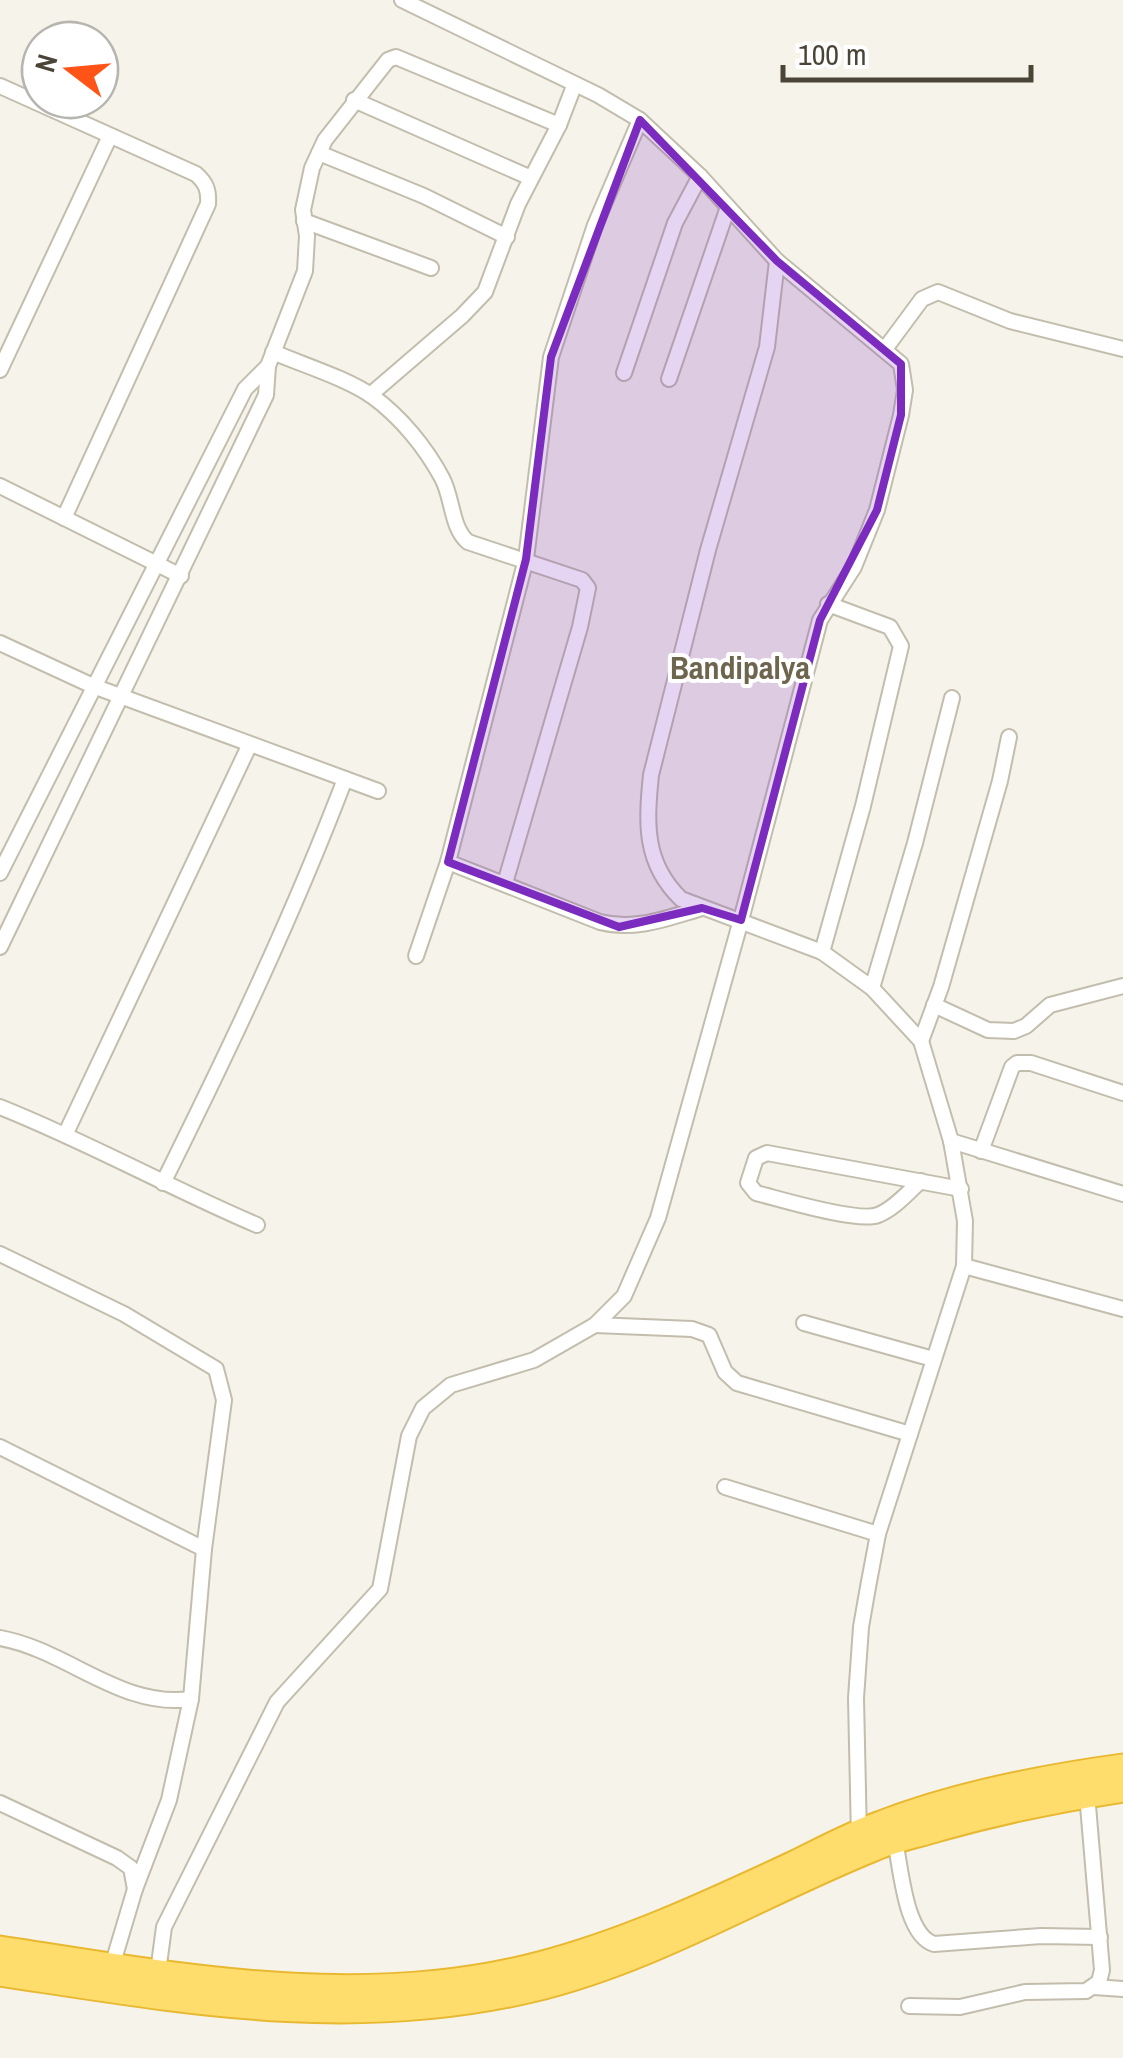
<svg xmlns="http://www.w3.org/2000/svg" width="1123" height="2058" font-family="'Archivo Narrow',sans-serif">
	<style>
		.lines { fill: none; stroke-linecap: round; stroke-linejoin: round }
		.street-casing { stroke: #c2bdac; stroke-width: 18 }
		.highway-casing { stroke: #e8b831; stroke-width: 29 }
		.street { stroke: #fff; stroke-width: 14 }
		.highway { stroke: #ffdd6c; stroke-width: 25 }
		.marked { fill: #7b2cbf; fill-opacity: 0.2; stroke: #7b2cbf; stroke-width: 8; stroke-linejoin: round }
		.labels { text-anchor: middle; stroke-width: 8; stroke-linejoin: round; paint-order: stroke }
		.quarter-label { font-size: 32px; font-weight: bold; fill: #6e654e; stroke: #fff }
	</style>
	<rect width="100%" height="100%" fill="#f6f4ea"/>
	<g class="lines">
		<!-- street casing -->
		<g class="street-casing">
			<g id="street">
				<path d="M402 0 598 95 640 120 700 176 777 261 767 347 708 550 651 775C646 824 644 863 681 899L822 952 872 988 921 1041 951 1141 965 1221 964 1266 878 1534 868 1587 861 1627 856 1698 859 1837"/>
				<path d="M0 86 196 174C206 183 209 190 208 204L64 518"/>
				<path d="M354 100 531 178"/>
				<path d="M640 120 595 225 551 357 526 559 448 862 600 922C636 931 667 918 702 908"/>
				<path d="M319 153 424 196 507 237"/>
				<path d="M304 221 431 268"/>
				<path d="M885 349 922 299 938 292 1010 321 1123 349"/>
				<path d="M273 352C303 365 346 378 372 396 401 417 426 448 442 478 453 498 451 528 468 542L582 580 588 588 580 627 505 883"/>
				<path d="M0 370 110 136"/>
				<path d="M624 373 675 223 700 176"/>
				<path d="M669 379 728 207"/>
				<path d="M370 395 462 316 485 292 518 204 559 125 574 86"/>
				<path d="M0 486 181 576"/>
				<path d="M0 643 93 686 378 791"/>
				<path d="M0 873 245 389 268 366"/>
				<path d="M0 947 266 395 268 366 305 271 307 236 303 210 312 168 325 140 388 60 396 57 559 125"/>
				<path d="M822 952 863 806 901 646 890 627 828 604"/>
				<path d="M416 956 448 862"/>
				<path d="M872 988 915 843 952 698"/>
				<path d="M934 1005 988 1030 1014 1031 1026 1026 1050 1005 1123 986"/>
				<path d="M921 1041 941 987 1000 781 1009 737"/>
				<path d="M0 1107C88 1142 170 1188 257 1225"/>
				<path d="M66 1133 249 746"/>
				<path d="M951 1141 1123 1194"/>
				<path d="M981 1151 1012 1067 1017 1063H1031L1123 1093"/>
				<path d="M921 1181C908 1192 894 1209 878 1215 858 1223 780 1199 756 1193L748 1183 756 1158 767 1153 961 1189"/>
				<path d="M163 1183C229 1050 292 918 345 779"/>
				<path d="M0 1254 124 1314 216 1369 224 1400 204 1549 191 1699 169 1800 135 1889 112 1966"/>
				<path d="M964 1266 1123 1309"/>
				<path d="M804 1323 933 1359"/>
				<path d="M595 1325 692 1329 709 1335 725 1372 737 1383 910 1434"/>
				<path d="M0 1447 204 1549"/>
				<path d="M725 1487 878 1534"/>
				<path d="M0 1638C67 1650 121 1709 191 1699"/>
				<path d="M0 1803 117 1858 131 1868 135 1889"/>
				<path d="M895 1841C901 1868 905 1935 934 1944L1041 1936 1100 1937"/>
				<path d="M158 1972 164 1927 277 1702 380 1589 409 1436 423 1408 451 1385 534 1360 595 1325 624 1296 658 1218 741 920 820 620 854 567 877 510 901 415 905 390 901 364 777 261"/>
				<path d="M1094 1987 1123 1989"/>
				<path d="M909 2006 960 2007 1025 1992 1086 1991 1099 1982 1102 1970 1087 1794"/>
			</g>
		</g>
		<!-- highway casing -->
		<g class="highway-casing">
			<g id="highway">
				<path d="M0 1949C178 1976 361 2012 539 1965 627 1942 710 1903 792 1865 821 1851 850 1835 881 1824 958 1794 1042 1778 1123 1767"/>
				<path d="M0 1973C181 2000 349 2032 532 1989 653 1960 760 1894 874 1848 894 1839 917 1835 939 1828 1003 1810 1057 1799 1123 1789"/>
			</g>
		</g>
		<!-- street -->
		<use href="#street" class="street"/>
		<!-- highway -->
		<use href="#highway" class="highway"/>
	</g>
	<!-- marked area -->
	<path class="marked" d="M640 120 777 261 901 364V415L877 510 820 620 741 920 702 908 619 927 448 862 526 559 551 357Z"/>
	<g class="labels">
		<!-- quarter labels -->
		<g class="quarter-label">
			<text x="740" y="679">Bandipalya</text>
		</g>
	</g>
	<!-- north arrow -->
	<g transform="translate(70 70) rotate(286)"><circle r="48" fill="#ffffff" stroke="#b7b5af" stroke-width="2.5"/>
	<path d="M0-8L18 38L0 25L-18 38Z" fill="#ff5318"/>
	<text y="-15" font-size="28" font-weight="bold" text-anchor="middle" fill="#4b4537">N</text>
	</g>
	<!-- scale -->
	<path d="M783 65v15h248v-15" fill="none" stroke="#4b4537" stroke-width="5"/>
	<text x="798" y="65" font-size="30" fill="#4b4537" stroke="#ffffff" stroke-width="8" paint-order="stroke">100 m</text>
</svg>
